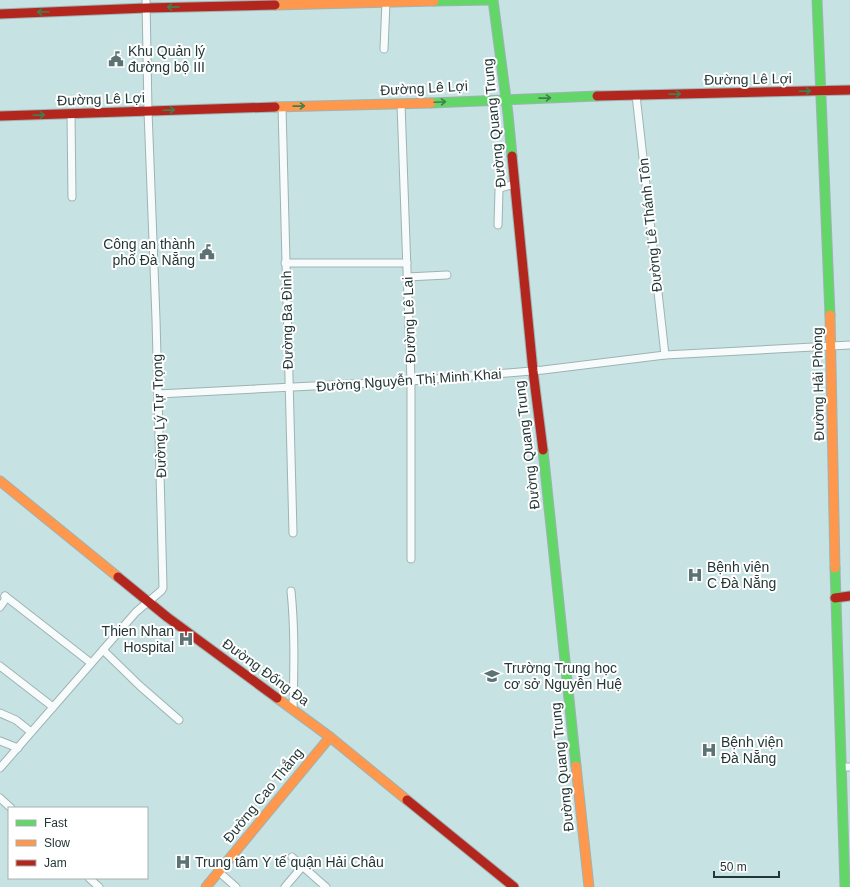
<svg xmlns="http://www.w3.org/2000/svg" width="850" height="887" font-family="Arial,sans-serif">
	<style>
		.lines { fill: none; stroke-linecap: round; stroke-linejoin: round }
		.street-casing { stroke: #9eb3b3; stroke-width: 9 }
		.fast-casing { stroke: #9eb3b3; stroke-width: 11 }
		.slow-casing { stroke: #9eb3b3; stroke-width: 11 }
		.jam-casing { stroke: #9eb3b3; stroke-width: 11 }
		.street { stroke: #f7fbfb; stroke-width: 7 }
		.fast { stroke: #63d668; stroke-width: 9 }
		.slow { stroke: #ff974d; stroke-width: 9 }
		.jam { stroke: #b3261e; stroke-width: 9 }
		.oneway { stroke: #407f4d }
		.labels { text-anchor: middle; stroke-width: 4; stroke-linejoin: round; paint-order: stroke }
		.poi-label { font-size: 14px; fill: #243737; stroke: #fff; text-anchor: start }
		.street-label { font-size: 14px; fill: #243737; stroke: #fff }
	</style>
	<rect width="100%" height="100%" fill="#c7e2e2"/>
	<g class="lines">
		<!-- street casing -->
		<g class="street-casing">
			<g id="street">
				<path d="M384 49 386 2"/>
				<path d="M636 95 665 355"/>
				<path d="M401 104 411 381V559"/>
				<path d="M282 107 293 533"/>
				<path d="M71 114 72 197"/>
				<path d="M498 225 499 190 500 188 515 184"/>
				<path d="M285 263H407"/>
				<path d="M407 277 447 275"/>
				<path d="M158 394 411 381 543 370 665 355 850 345"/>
				<path d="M291 591C295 630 294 670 293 709"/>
				<path d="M5 596 91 663"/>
				<path d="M0 607 5 600V596"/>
				<path d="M103 650 140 686 179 720"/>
				<path d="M0 666 53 707"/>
				<path d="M0 713 16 720 31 732"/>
				<path d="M0 741 18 748"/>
				<path d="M841 767H850"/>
				<path d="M0 768 136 612 161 591 163 588 156 319 148 111 146 0"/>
				<path d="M0 798 11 808"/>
				<path d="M292 857 326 887"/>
				<path d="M219 872 236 887"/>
				<path d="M89 878 99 887"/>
				<path d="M285 887 302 867"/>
			</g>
		</g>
		<!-- fast casing -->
		<g class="fast-casing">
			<g id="fast">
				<path d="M493 0 508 114 512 156"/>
				<path d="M817 0 830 315"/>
				<path d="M434 1 492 0"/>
				<path d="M431 103 597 96"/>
				<path d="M543 450 576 766"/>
				<path d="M835 568 845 887"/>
			</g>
		</g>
		<!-- slow casing -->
		<g class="slow-casing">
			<g id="slow">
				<path d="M275 5 434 1"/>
				<path d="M275 107 431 103"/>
				<path d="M830 315 835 568"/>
				<path d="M0 481 118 577"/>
				<path d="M277 698 330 737 407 800"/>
				<path d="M576 766 589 887"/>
				<path d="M206 887 330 737"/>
			</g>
		</g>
		<!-- jam casing -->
		<g class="jam-casing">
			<g id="jam">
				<path d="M0 14 146 8 275 5"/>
				<path d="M597 96 850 90"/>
				<path d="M0 116 275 107"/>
				<path d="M512 156 533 371 543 450"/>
				<path d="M118 577 167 617 277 698"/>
				<path d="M835 598 850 596"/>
				<path d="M407 800 514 887"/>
			</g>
		</g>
		<!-- street -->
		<use href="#street" class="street"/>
		<!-- fast -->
		<use href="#fast" class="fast"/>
		<!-- slow -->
		<use href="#slow" class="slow"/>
		<!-- jam -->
		<use href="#jam" class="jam"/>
	</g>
	<!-- one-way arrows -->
	<defs><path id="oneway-shaft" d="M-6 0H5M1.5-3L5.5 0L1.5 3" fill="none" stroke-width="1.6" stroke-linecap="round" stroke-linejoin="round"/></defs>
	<g class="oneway">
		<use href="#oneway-shaft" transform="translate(173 7) rotate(179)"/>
		<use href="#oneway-shaft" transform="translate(43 12) rotate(178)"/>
		<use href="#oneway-shaft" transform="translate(805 91) rotate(-2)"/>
		<use href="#oneway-shaft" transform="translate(675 94) rotate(-1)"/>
		<use href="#oneway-shaft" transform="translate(545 98) rotate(-1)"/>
		<use href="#oneway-shaft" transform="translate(440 102) rotate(-3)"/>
		<use href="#oneway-shaft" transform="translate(299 106) rotate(-1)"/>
		<use href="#oneway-shaft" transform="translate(169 110) rotate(-2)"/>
		<use href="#oneway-shaft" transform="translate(39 115) rotate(-2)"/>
	</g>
	<!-- icons -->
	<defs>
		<g id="civic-bare" transform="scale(1.2)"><path d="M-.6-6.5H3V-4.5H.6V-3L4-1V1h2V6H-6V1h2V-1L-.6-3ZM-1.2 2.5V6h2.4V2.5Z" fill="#5d7373" stroke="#fff" stroke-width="2.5" paint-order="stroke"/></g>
		<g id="hospital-bare" transform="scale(1.2)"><path d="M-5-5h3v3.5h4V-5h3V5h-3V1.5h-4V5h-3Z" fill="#5d7373" stroke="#fff" stroke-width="2.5" paint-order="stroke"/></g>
		<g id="school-bare" transform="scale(1.2)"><path d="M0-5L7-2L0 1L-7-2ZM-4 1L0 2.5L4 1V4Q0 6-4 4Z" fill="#5d7373" stroke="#fff" stroke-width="2.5" paint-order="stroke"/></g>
	</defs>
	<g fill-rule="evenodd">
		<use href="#civic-bare" x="116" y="59"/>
		<use href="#civic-bare" x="207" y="252"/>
		<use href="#hospital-bare" x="695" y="575"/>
		<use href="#hospital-bare" x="186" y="639"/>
		<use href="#school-bare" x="492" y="676"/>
		<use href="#hospital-bare" x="709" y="750"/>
		<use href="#hospital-bare" x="183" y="862"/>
	</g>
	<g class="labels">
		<!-- poi labels -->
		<g class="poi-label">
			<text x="128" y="56">Khu Quản lý<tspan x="128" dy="16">đường bộ III</tspan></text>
			<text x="195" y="249" text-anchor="end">Công an thành<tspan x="195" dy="16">phố Đà Nẵng</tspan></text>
			<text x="707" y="572">Bệnh viện<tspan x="707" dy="16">C Đà Nẵng</tspan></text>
			<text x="174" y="636" text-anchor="end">Thien Nhan<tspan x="174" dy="16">Hospital</tspan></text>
			<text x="504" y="673">Trường Trung học<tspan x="504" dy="16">cơ sở Nguyễn Huệ</tspan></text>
			<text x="721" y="747">Bệnh viện<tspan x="721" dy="16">Đà Nẵng</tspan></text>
			<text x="195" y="867">Trung tâm Y tế quận Hải Châu</text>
		</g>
		<!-- street labels -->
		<g class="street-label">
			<text transform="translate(748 79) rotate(-1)" y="5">Đường Lê Lợi</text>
			<text transform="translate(424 88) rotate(-3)" y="5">Đường Lê Lợi</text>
			<text transform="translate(101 99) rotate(-2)" y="5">Đường Lê Lợi</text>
			<text transform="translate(494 123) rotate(-96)" y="5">Đường Quang Trung</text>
			<text transform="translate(650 225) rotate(-96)" y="5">Đường Lê Thánh Tôn</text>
			<text transform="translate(287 320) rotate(-91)" y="5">Đường Ba Đình</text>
			<text transform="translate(409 320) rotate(-92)" y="5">Đường Lê Lai</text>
			<text transform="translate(409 380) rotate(-4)" y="5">Đường Nguyễn Thị Minh Khai</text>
			<text transform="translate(818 384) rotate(-91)" y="5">Đường Hải Phòng</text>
			<text transform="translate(159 416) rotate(-92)" y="5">Đường Lý Tự Trọng</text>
			<text transform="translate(527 445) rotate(-97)" y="5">Đường Quang Trung</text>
			<text transform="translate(266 672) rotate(36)" y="5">Đường Đống Đa</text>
			<text transform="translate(562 767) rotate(-96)" y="5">Đường Quang Trung</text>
			<text transform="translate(263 795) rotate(-51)" y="5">Đường Cao Thắng</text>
		</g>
	</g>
	<!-- legend -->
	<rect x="8" y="807" width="140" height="72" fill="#ffffff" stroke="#a7afaf"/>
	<rect x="16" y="820" width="20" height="6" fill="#63d668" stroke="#a7afaf"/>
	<text x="44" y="827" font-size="12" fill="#243737">Fast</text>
	<rect x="16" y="840" width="20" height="6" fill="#ff974d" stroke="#a7afaf"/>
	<text x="44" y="847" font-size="12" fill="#243737">Slow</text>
	<rect x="16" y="860" width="20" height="6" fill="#b3261e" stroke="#a7afaf"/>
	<text x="44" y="867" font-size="12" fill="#243737">Jam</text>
	<!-- scale -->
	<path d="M714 871v6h65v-6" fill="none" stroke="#243737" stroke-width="2"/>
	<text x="720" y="871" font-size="12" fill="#243737" stroke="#ffffff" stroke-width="3" paint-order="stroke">50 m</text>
</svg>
